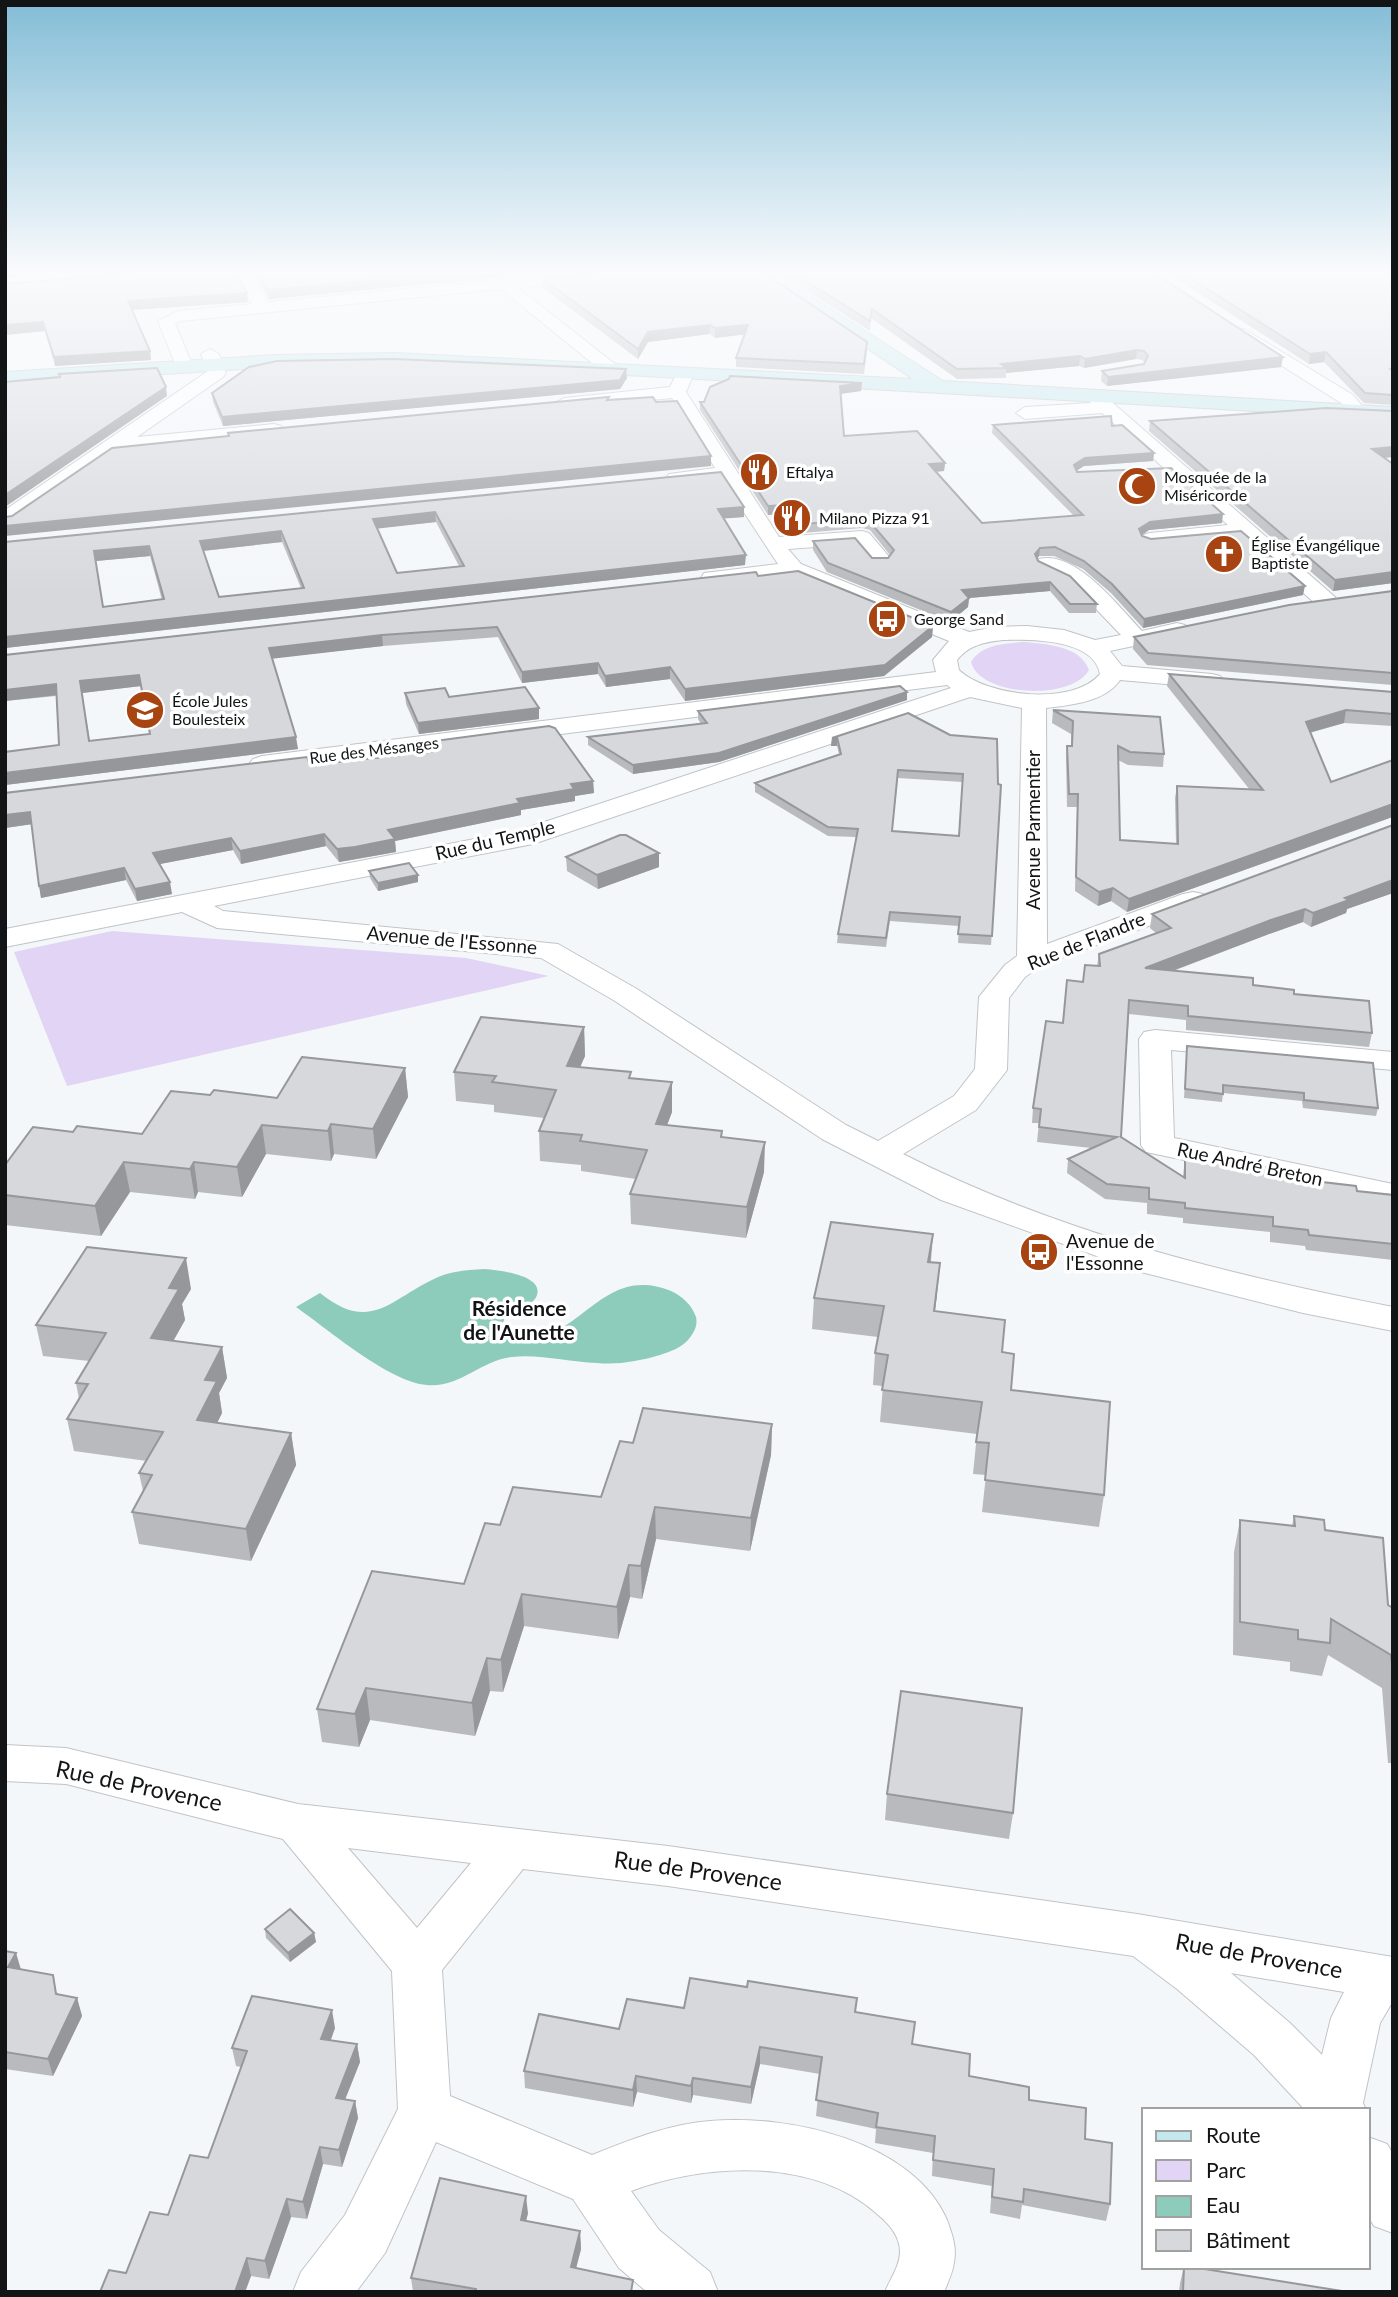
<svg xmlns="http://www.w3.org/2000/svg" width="1398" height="2297" font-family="Lato,sans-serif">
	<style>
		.green { fill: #e2d4f4 }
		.water { fill: #8dcbba }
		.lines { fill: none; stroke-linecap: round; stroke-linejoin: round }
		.street-casing { stroke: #c0c4c7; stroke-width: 2 }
		.secondary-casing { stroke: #c0c4c7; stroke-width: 2 }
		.street { fill: #fff; fill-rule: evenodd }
		.secondary { fill: #c4e8ed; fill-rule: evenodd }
		.wall { fill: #b8babd; fill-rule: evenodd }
		.shaded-wall { fill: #96979a }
		.building { fill: #d6d8dc; stroke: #96979a; stroke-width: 2; fill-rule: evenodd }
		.labels { text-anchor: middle; stroke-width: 7; stroke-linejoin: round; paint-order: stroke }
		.far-poi-label { font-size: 16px; fill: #121415; stroke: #fff; text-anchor: start }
		.far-street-label { font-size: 16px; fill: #121415; stroke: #fff }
		.street-label { font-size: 19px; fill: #121415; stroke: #fff }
		.poi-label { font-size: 19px; fill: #121415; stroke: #fff; text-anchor: start }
		.neighbourhood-label { font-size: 21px; font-weight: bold; fill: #121415; stroke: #fff }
		.near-street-label { font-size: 23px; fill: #121415; stroke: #fff }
	</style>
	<rect width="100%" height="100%" fill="#f3f7fa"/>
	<!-- green -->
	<g class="green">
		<path d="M1023 642C1045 644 1080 645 1089 670 1072 701 980 697 971 662 982 644 1004 644 1023 642Z"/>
		<path d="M112 931 466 958 549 976 67 1086 14 952Z"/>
	</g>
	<!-- water -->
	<path class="water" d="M484 1269C496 1270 550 1275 535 1299 529 1307 514 1311 505 1317L503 1323 511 1335C578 1354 597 1261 671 1291 682 1296 692 1305 696 1317 698 1326 694 1333 688 1340 681 1348 669 1352 660 1355 640 1361 618 1365 597 1363 568 1362 540 1354 512 1357 481 1360 460 1388 427 1385 389 1382 329 1330 296 1307L320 1293C371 1334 390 1299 436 1278 451 1271 468 1270 484 1269Z"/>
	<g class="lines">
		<!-- street casing -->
		<g class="street-casing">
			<g id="street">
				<path d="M233 271H249L268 302 593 271H650L642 276 518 288 615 364 618 368 615 372H603L501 289 181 321 175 323 193 367 184 372 178 371 158 321 178 311 252 304Z"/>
				<path d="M1244 329 1353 395 1367 412 1364 416H1352L1341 403 1238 338 1236 334 1238 330Z"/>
				<path d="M210 349 219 354 226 373 223 377 137 437 274 424 281 426 283 430 281 434 118 451 12 524 5 526V510L208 371 201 354Z"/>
				<path d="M685 368 694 373 686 392 779 537 862 531 869 533 891 559 888 564H872L856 544 788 549 801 564 969 632 995 627 1027 626 1064 630 1095 640 1121 635 1071 583 1039 569 1036 564 1039 559C1076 550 1119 607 1142 631L1177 623 1185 625 1188 630 1185 635 1110 651 1122 666 1212 674 1220 676 1224 681 1220 686 1212 688 1120 680C1105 702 1071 705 1046 708L1047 944 1183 894 1193 892 1203 894 1207 900 1203 906 1042 965 1025 977 1009 998 1007 1070 976 1110 903 1154C1056 1232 1225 1274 1393 1307V1331L1303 1313 1141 1272 941 1200 822 1139 615 1001 541 958 217 928 182 912 5 947V929L517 831 951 688 947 685 262 772 253 769 249 764 253 759 262 756 936 672 933 660 949 641 791 576 712 585 704 583 701 578 704 573 778 564 722 479 676 484 669 482 666 478 669 474 715 468 672 398 564 408 555 403 564 398 670 387 679 369ZM1003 640C1031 639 1094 639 1100 674 1074 706 987 697 959 670L957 660C969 645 985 642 1003 640ZM970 697 1022 708 1017 956 1005 965 979 997 975 1069 954 1096 878 1141 846 1125 637 989 558 944 223 911 214 906 533 844Z"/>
				<path d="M1094 391 1100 392 1113 403 1335 597 1338 602 1335 607H1319L1241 537 1150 545 1143 543 1140 539 1143 535 1150 533 1228 525 1102 413 1025 419 1016 413 1025 407 1091 403 1085 396Z"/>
				<path d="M1155 1030 1393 1052V1070L1171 1050 1174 1138 1393 1184V1204L1146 1152 1141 1145 1139 1039 1144 1032Z"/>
				<path d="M5 1745 66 1748 298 1804 668 1846 1137 1914 1393 1957V2001L1380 2023 1363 2103 1366 2110H1305L1254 2055 1177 1989 1133 1956 668 1886 523 1869 442 1970 450 2096 592 2155C630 2140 669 2124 710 2121 788 2114 913 2141 947 2220 952 2234 957 2247 954 2262 953 2272 948 2282 944 2292H885C890 2279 900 2266 900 2252 900 2235 888 2223 876 2213 813 2157 705 2163 631 2191L659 2230 710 2272 718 2292H647L619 2268 573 2199 436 2142 385 2253 356 2292H293L301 2272 345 2215 398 2109 392 1971 283 1839 66 1784 5 1781ZM348 1848 471 1863 417 1928ZM1231 1973 1344 1992 1331 2018 1322 2055 1290 2023Z"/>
				<path d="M1368 2137 1387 2144 1393 2154V2233L1374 2226 1368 2216Z"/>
			</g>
		</g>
		<!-- secondary casing -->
		<g class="secondary-casing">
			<path id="secondary" d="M751 271H772L943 381 1393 407V419L645 376 395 365 274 367 5 384V372L274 355 395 353 913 379Z"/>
		</g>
		<!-- street -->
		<use href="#street" class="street"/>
		<!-- secondary -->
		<use href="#secondary" class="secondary"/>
	</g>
	<!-- wall -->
	<g class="wall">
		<path d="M252 271H565L269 299Z"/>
		<path d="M776 271H1151L1283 357 1281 367 1107 386 1101 381 1102 371 1144 364V362L1142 360 1136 359 1084 368 1079 366 1006 373V378L957 379 871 318 870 331Z"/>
		<path d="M1164 271H1393V405L1364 403 1324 362 1309 364Z"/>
		<path d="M543 279 867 351 864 374 736 367V358L744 334 715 338 710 334 648 342 638 359 543 288Z"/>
		<path d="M5 284 248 302 132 310 150 351 151 360 55 366 45 331 5 335Z"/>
		<path d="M627 378 620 389 223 426 213 402 212 393Z"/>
		<path d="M862 383 861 391 840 394 844 436 945 463 944 471 936 472 982 523 1074 516 992 433 993 425 1112 426 1154 453 1153 461 1084 466 1076 471 1077 472 1222 523 1149 530 1142 536 1303 595 1143 628 1111 593 1083 569 1054 556H1039L1037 559 1038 561 1097 604 1096 613H1069L1050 591 969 598 968 607 950 622 827 572 813 550V541L872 558H888L890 555 870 530 862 528 802 533 788 513 768 515 700 410V402Z"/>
		<path d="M1393 411V457L1384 458 1393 464V583L1333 591 1149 431 1150 421Z"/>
		<path d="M721 472 744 517 724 518 745 565 5 648V542ZM436 522 459 566 397 573 377 528ZM282 542 301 588 219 597 204 551ZM150 556 162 600 103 607 96 561Z"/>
		<path d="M758 576 933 626 932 637 884 676 685 701 670 679 606 687 598 674 522 683 498 637 383 646 272 658 298 749 5 785V752L59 745 56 696 5 701V655ZM141 686 150 734 90 741 82 693Z"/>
		<path d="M1393 591V685L1147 665 1133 649 1134 637Z"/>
		<path d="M1169 674 1393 692V726L1344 723 1310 733 1331 782 1393 760V817L1127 912 1111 901 1098 906 1075 891 1077 807H1067L1066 758 1067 746H1071V734L1052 723 1053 710 1164 754 1163 767 1128 765 1118 760 1120 840 1176 844 1175 798 1177 786 1250 790 1167 686Z"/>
		<path d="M907 692V700L719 762 633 774 588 745V737L701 724 698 719V711Z"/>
		<path d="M405 693 449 697 539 719 419 734 406 704Z"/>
		<path d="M908 713 998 784 1001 785 991 945 958 943 959 926 890 921 886 947 837 943 838 934 856 837 828 836 755 792V783L839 754 837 746H831L832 738ZM898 778 963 782 959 836 892 831Z"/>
		<path d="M427 742 593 781 594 793 575 796V801L521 810V815L395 841 396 852 357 859 339 862 326 846 241 864 233 850 160 864 172 894 137 901 126 880 41 898 32 824 5 828V793L310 765 428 752Z"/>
		<path d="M1393 825V893L1347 909 1346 913 1311 927 1303 922 1269 934 1173 971 1294 994 1372 1033 1369 1047 1186 1030V1020L1129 1014 1121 1137 1183 1176 1185 1159 1357 1191 1393 1195V1260L1306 1250 1305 1246 1270 1242V1232L1183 1223V1218L1147 1214V1203L1105 1199 1067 1173 1068 1159 1091 1148 1037 1142 1039 1123H1032L1033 1108 1062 1023 1083 982 1097 966 1099 954 1156 933 1150 928 1152 914Z"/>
		<path d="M659 853V867L598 889 567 871 566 857Z"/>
		<path d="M369 871 418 882 378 891 370 878Z"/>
		<path d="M584 1027 585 1056 580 1067 631 1078 672 1082V1112L667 1125 722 1137 764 1172 746 1238 631 1224 630 1194 636 1179 581 1171V1165L540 1161 539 1131 544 1118 494 1112V1105L456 1101 454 1072Z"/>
		<path d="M1187 1046 1378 1108 1376 1116 1303 1108 1302 1101 1223 1093 1222 1102 1184 1098Z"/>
		<path d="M405 1068 408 1097 376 1159 334 1154 331 1161 266 1154 242 1197 198 1192 195 1199 130 1192 101 1236 5 1225V1165L73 1132 142 1134 210 1095 277 1098Z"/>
		<path d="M933 1234 931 1262 937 1294 935 1311 1002 1352 1011 1390 1104 1495 1099 1527 982 1512 986 1475 973 1474 977 1434 880 1422 883 1386 873 1385 875 1353 878 1337 812 1329 814 1298Z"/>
		<path d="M191 1289 182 1304 185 1320 173 1341 222 1347 227 1378 219 1393 222 1413 217 1423 291 1433 296 1465 251 1561 139 1544 132 1512 143 1491 139 1473 147 1461 74 1451 67 1419 79 1399 76 1383 89 1361 43 1356 36 1325Z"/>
		<path d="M772 1424 771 1455 750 1551 656 1539 642 1599 630 1597 618 1639 524 1626 503 1692 490 1691 475 1736 370 1720 359 1747 322 1742 317 1709 464 1584 500 1525 601 1497 633 1443Z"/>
		<path d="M1294 1516 1325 1530 1388 1605 1393 1608V1763H1388L1382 1688 1328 1655 1322 1676 1290 1671V1662L1233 1655 1234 1552 1240 1520 1292 1526Z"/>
		<path d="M887 1794 1013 1813 1009 1839 885 1820Z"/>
		<path d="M265 1929 314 1933 316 1942 290 1962 266 1938Z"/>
		<path d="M5 1951 16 1953 21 1969 59 1994 77 1998 82 2016 53 2076 5 2069Z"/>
		<path d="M684 2008 856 2012 969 2076 1029 2100 1085 2139 1110 2204 1106 2221 1022 2205 1020 2219 990 2213 992 2186 932 2176 933 2153 875 2143 876 2129 816 2116 820 2074 760 2064 751 2104 693 2095 691 2103 637 2092 633 2107 525 2088 524 2071 619 2029Z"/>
		<path d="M335 2028 330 2040 357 2044 360 2062 345 2099 355 2101 358 2118 342 2167 323 2164 307 2219 291 2217 269 2279 251 2276 245 2292H100L126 2273 208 2158 241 2067 236 2066 232 2048Z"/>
		<path d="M528 2213 526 2221 580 2231 581 2249 576 2268 633 2292H413L411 2278Z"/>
		<path d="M1184 2267 1348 2292H1179L1180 2283Z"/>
	</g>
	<!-- shaded-wall -->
	<g class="shaded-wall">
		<path d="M5 271H93L5 278Z"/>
		<path d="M471 271H565L269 299 268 290Z"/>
		<path d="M247 293 248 302 129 310 128 301Z"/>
		<path d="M43 322 45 331 5 335V325Z"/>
		<path d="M710 325V334L648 342 638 359V349L648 332Z"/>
		<path d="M748 325V334L715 338V328Z"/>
		<path d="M1137 350 1136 359 1084 368 1085 359Z"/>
		<path d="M150 351 151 360 55 366 54 357Z"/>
		<path d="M1326 352 1324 362 1309 364 1310 354Z"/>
		<path d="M1080 356 1079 366 1006 373V368L1001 364Z"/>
		<path d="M1283 357 1281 367 1107 386 1108 377Z"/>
		<path d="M626 369 627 378 620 389 223 426 222 417Z"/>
		<path d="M862 383 861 391 839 394 840 386Z"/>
		<path d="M166 387 167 396 5 507V495Z"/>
		<path d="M1393 447V457L1370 459 1372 449Z"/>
		<path d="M1154 453 1153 461 1084 466 1073 473 1074 465 1085 458Z"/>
		<path d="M711 456V466L5 536V526Z"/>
		<path d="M945 463 944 471 929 472V464Z"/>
		<path d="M788 505V513L768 515V506Z"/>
		<path d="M744 507V517L718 519V509Z"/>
		<path d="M435 512 436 522 374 529 373 519Z"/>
		<path d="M1223 514 1222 523 1149 530 1138 537 1139 529 1150 522Z"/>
		<path d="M281 531 282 542 201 551 200 541Z"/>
		<path d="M149 546 150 556 96 561 94 551Z"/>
		<path d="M1040 548 1039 556 1034 563 1035 554Z"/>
		<path d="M746 555 745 565 5 648V637Z"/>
		<path d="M1393 572V583L1333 591 1335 580Z"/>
		<path d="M1050 582V591L969 598 968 607 950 622 951 612 962 590Z"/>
		<path d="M1305 586 1303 595 1143 628 1144 619Z"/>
		<path d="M933 626 932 637 884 676 685 701V689Z"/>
		<path d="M382 635 383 646 270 659 269 648Z"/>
		<path d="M598 663V674L522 683V672Z"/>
		<path d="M670 667V679L606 687 605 676Z"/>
		<path d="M139 675 141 686 82 693 80 681Z"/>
		<path d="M56 684 58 695 5 701V690Z"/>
		<path d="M907 692V700L719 762 633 774V765Z"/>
		<path d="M539 708V719L419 734 418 723Z"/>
		<path d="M1346 710 1344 723 1304 734 1306 722Z"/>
		<path d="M296 737 298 749 5 785V773Z"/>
		<path d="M837 737V746H831L832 738Z"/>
		<path d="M593 781 594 793 575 796V801L521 810V815L395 841 396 852 339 862 337 849 388 830 571 784Z"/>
		<path d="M1393 804 1392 817 1127 912 1129 899Z"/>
		<path d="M30 812 33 824 5 828V815Z"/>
		<path d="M324 834 326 846 241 864 240 851Z"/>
		<path d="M231 838 233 850 155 865 153 853Z"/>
		<path d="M659 853V867L598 889 597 875Z"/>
		<path d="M124 868 126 880 41 898 39 886Z"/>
		<path d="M418 875V882L378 891V883Z"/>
		<path d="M1393 880V893L1347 909 1346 913 1311 927 1313 913 1345 898Z"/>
		<path d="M170 882 172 894 137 901 135 889Z"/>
		<path d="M1113 888 1111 901 1098 906 1099 892Z"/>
		<path d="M1305 909 1303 922 1269 934 1143 982 1145 968 1271 920Z"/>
		<path d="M584 1027 585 1056 568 1095 567 1066Z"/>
		<path d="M405 1068 408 1097 376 1159 373 1129Z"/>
		<path d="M672 1082V1112L656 1154V1124Z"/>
		<path d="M331 1124 334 1154 331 1161 328 1131Z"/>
		<path d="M262 1125 266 1154 242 1197 237 1167Z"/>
		<path d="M765 1142 764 1172 746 1238 747 1207Z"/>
		<path d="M124 1162 130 1192 101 1236 95 1206Z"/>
		<path d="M194 1162 198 1192 195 1199 190 1169Z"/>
		<path d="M933 1234 930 1264 928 1262Z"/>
		<path d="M186 1258 191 1289 182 1304 185 1320 157 1370 151 1338 169 1288Z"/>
		<path d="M940 1263 937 1294 931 1342 934 1311Z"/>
		<path d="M222 1347 227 1378 219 1393 222 1413 203 1452 197 1420 205 1380Z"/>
		<path d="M772 1424 771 1455 750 1551 751 1518Z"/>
		<path d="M291 1433 296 1465 251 1561 246 1529Z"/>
		<path d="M655 1507 656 1539 642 1599 641 1566Z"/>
		<path d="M629 1565 630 1597 618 1639 617 1607Z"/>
		<path d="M522 1594 524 1626 503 1692 501 1660Z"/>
		<path d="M487 1658 490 1691 475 1736 472 1703Z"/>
		<path d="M366 1688 370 1720 359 1747 355 1714Z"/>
		<path d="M314 1933 316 1942 290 1962 288 1953Z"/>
		<path d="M16 1953 21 1971 8 1967Z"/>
		<path d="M77 1998 82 2016 53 2076 48 2059Z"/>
		<path d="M332 2010 335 2028 325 2057 321 2039Z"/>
		<path d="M357 2044 360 2062 339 2115 336 2098Z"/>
		<path d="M760 2047V2064L751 2104V2087Z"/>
		<path d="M636 2076 637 2092 633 2107V2090Z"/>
		<path d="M693 2078V2095L691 2103V2086Z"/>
		<path d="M355 2101 358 2118 342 2167 339 2150Z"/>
		<path d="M320 2147 323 2164 307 2219 303 2202Z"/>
		<path d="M526 2196 528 2213 522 2237 521 2220Z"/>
		<path d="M287 2199 291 2217 269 2279 265 2261Z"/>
		<path d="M580 2231 581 2249 572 2284 571 2267Z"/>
		<path d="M247 2258 251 2276 245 2292H235Z"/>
	</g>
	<!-- building -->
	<g class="building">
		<path d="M164 271H234L247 293 128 301 150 351 54 357 43 322 5 325V284Z"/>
		<path d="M257 271H471L268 290Z"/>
		<path d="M628 271H761L867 342 864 364 736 358 748 325 715 328 710 325 648 332 638 349 543 279Z"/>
		<path d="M790 271H1151L1283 357 1108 377 1102 371 1144 364 1148 356 1144 351 1137 350 1085 359 1080 356 1001 364 1006 368 957 369 872 309 870 321Z"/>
		<path d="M1179 271H1393V368L1390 369 1393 371V395L1365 393 1326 352 1310 354Z"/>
		<path d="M394 359 626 369 620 380 222 417 212 393 249 367 277 361Z"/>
		<path d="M157 368 166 387 5 495V382L60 377 59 374Z"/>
		<path d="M730 376 862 383 840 386 844 436 917 431 945 463 929 464 982 523 1083 515 993 425 1111 416 1112 426 1122 425 1154 453 1085 458 1074 465 1077 472 1171 468 1223 514 1150 522 1139 529 1142 536 1151 539 1241 531 1305 586 1144 619 1112 584 1084 561 1055 547 1040 548 1035 554 1038 561 1070 576 1097 604H1070L1050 582 962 590 969 598 951 612 828 563 813 541 855 538 872 558H888L894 550 870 522 862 520 802 524 788 505 768 506 700 402H704L710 387 729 379Z"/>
		<path d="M609 397 607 400 653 397 656 402 677 401 711 456 5 526V517L12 516 112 448 229 436 228 433Z"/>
		<path d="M1326 408 1393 411V447L1372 449 1393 464V572L1335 580 1150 421Z"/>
		<path d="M721 472 744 507 718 509 746 555 5 637V542ZM435 512 464 566 397 573 373 519ZM281 531 304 588 219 597 200 541ZM149 546 164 599 103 607 94 551Z"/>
		<path d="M798 571 933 626 885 665 685 689 670 667 605 676 598 663 522 672 497 627 382 635 269 648 296 737 5 773V752L59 745 56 684 5 690V655L756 572 758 576ZM139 675 150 734 89 741 80 681Z"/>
		<path d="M1393 591V673L1148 653 1134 637 1289 605Z"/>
		<path d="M1169 674 1393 692V714L1346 710 1306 722 1331 782 1393 760V804L1129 899 1113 888 1099 892 1076 877 1078 794H1069L1067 746H1072L1073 721 1053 710 1160 717 1164 754 1130 752 1118 746 1120 840 1178 844 1177 786 1263 790Z"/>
		<path d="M900 686 907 692 719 753 633 765 588 737 707 723 698 711Z"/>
		<path d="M525 687 539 708 418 723 405 693 445 688 449 697Z"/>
		<path d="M908 713 950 735 997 739 998 784 1001 785 992 936 958 934 960 917 890 912 886 938 838 934 858 829 828 827 755 783 841 754 837 737 832 738ZM898 770 963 774 959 836 892 831Z"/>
		<path d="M549 726 555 728 593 781 571 784 574 789 517 799 520 803 388 830 395 839 355 847 337 849 324 834 240 851 231 838 153 853 170 882 135 889 124 868 39 886 30 812 5 815V793L307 757 310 765 431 752 427 742Z"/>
		<path d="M1393 825V880L1345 898 1349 900 1313 913 1305 909 1271 920 1145 968 1253 978V985L1294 990V994L1369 1001 1372 1033 1188 1016V1006L1129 1000 1121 1137 1185 1178V1159L1271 1168V1176L1356 1186 1357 1191 1393 1195V1244L1309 1235 1308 1230 1273 1226V1217L1185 1208V1203L1149 1199V1188L1107 1184 1068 1159 1117 1137 1039 1127 1041 1109 1033 1108 1046 1021 1063 1023 1067 980 1083 982 1085 965 1100 966 1099 954 1171 928 1152 914Z"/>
		<path d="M620 835H626L659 853 597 875 566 857Z"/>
		<path d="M409 863 418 875 378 883 369 871Z"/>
		<path d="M481 1017 584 1027 567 1066 631 1072 629 1078 672 1082 656 1124 722 1131 721 1137 765 1142 747 1207 630 1194 647 1150 580 1141 582 1135 539 1131 556 1090 492 1082 496 1076 454 1072Z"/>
		<path d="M1187 1046 1373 1063 1378 1108 1304 1100V1093L1223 1085V1094L1185 1089Z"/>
		<path d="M302 1057 405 1068 373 1129 331 1124 328 1131 262 1125 237 1167 194 1162 190 1169 124 1162 95 1206 5 1195V1165L33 1127 73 1132 77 1126 142 1134 171 1091 210 1095 214 1090 277 1098Z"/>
		<path d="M831 1222 933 1234 928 1262 940 1263 934 1311 1005 1320 1002 1352 1014 1354 1011 1390 1110 1402 1104 1495 985 1480 989 1443 976 1442 982 1402 882 1390 888 1355 875 1353 884 1306 814 1298Z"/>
		<path d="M87 1247 186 1258 169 1288 179 1289 151 1338 222 1347 205 1380 217 1381 197 1420 291 1433 246 1529 132 1512 152 1475 139 1473 163 1432 67 1419 88 1384 76 1383 106 1333 36 1325Z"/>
		<path d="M643 1408 772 1424 751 1518 655 1507 641 1566 629 1565 617 1607 522 1594 501 1660 487 1658 472 1703 366 1688 355 1714 317 1709 372 1571 464 1584 485 1523 500 1525 513 1487 601 1497 620 1441 633 1443Z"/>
		<path d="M1294 1516 1324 1520 1325 1530 1383 1538 1388 1605 1393 1608V1674L1391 1655 1331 1619 1330 1643 1298 1639V1630L1240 1622V1520L1295 1526Z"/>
		<path d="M901 1691 1022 1708 1013 1813 887 1794Z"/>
		<path d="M290 1909 314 1933 288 1953 265 1929Z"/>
		<path d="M5 1951 16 1953 8 1967 53 1975 56 1994 77 1998 48 2059 5 2052Z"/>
		<path d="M690 1978 747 1987 748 1981 857 1998 855 2012 915 2022 912 2044 970 2054 969 2076 1029 2087V2100L1086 2108 1085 2139 1112 2143 1110 2204 1024 2189 1023 2202 992 2197 994 2169 933 2160 935 2136 876 2127 878 2113 816 2100 822 2057 760 2047 751 2087 693 2078 691 2086 636 2076 633 2090 524 2071 539 2014 619 2029 627 1999 684 2008Z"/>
		<path d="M252 1996 332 2010 321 2039 357 2044 336 2098 355 2101 339 2150 320 2147 303 2202 287 2199 265 2261 247 2258 235 2292H100L109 2270 126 2273 150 2212 168 2215 190 2155 208 2158 247 2051 232 2048Z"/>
		<path d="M440 2178 526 2196 521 2220 580 2231 571 2267 633 2280 631 2292H476V2289L411 2278Z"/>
		<path d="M1184 2267H1192L1348 2292H1183Z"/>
	</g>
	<!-- sky -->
	<linearGradient id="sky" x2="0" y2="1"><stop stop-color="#83bdd6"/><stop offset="0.46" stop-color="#fafbfd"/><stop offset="1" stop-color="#fafbfd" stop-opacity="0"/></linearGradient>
	<rect width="1398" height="593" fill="url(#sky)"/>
	<!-- icons -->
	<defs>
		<g id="restaurant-disc" transform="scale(2.0125)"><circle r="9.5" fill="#a84412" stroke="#fff"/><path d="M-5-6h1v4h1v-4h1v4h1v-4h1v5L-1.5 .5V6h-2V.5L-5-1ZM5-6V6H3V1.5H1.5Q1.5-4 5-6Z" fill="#fff"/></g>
		<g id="mosque-disc" transform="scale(2.0125)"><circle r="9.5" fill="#a84412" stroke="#fff"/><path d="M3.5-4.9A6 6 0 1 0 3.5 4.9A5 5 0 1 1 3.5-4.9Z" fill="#fff"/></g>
		<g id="church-disc" transform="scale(2.0125)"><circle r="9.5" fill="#a84412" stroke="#fff"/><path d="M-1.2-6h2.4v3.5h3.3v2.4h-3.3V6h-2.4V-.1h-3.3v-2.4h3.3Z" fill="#fff"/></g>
		<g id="bus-disc" transform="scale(2.0125)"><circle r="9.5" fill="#a84412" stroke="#fff"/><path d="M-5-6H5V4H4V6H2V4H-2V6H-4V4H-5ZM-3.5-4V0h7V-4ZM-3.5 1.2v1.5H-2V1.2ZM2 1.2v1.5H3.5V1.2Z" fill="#fff"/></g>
		<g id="school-disc" transform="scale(2.0125)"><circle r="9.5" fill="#a84412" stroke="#fff"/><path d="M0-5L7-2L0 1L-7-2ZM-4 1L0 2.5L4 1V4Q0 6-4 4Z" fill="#fff"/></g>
	</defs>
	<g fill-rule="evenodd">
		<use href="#restaurant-disc" x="759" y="472"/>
		<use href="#mosque-disc" x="1137" y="486"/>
		<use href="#restaurant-disc" x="792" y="518"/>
		<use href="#church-disc" x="1224" y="554"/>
		<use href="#bus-disc" x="887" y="619"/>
		<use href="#school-disc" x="145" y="710"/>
		<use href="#bus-disc" x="1039" y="1252"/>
	</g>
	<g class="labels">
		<!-- far-poi labels -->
		<g class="far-poi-label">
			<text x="786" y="478">Eftalya</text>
			<text x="1164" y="483">Mosquée de la<tspan x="1164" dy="18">Miséricorde</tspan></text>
			<text x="819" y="524">Milano Pizza 91</text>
			<text x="1251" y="551">Église Évangélique<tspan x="1251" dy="18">Baptiste</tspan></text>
			<text x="914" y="625">George Sand</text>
			<text x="172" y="707">École Jules<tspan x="172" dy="18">Boulesteix</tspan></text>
		</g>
		<!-- far-street labels -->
		<g class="far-street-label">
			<text transform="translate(374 750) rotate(-7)" y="6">Rue des Mésanges</text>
		</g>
		<!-- street labels -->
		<g class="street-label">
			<text transform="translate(1033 830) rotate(-90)" y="7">Avenue Parmentier</text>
			<text transform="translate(495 840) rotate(-13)" y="7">Rue du Temple</text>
			<text transform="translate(452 940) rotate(5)" y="7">Avenue de l'Essonne</text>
			<text transform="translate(1086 941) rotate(-22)" y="7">Rue de Flandre</text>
			<text transform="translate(1250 1164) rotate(12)" y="7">Rue André Breton</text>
		</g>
		<!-- poi labels -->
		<g class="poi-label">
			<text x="1066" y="1248">Avenue de<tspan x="1066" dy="22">l'Essonne</tspan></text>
		</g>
		<!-- neighbourhood labels -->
		<g class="neighbourhood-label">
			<text x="519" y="1316">Résidence<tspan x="519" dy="24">de l'Aunette</tspan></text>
		</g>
		<!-- near-street labels -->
		<g class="near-street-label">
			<text transform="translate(139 1786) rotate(12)" y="8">Rue de Provence</text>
			<text transform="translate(698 1871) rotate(8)" y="8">Rue de Provence</text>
			<text transform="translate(1259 1956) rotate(10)" y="8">Rue de Provence</text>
		</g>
	</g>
	<!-- border -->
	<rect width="1398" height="2297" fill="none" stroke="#121415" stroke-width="14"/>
	<!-- legend -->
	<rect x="1142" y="2108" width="228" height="161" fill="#ffffff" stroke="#a0a1a1" stroke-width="2"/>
	<rect x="1156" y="2131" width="35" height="10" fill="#c4e8ed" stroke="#a0a1a1" stroke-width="2"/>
	<text x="1206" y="2143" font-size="21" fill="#121415">Route</text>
	<rect x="1156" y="2160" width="35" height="21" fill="#e2d4f4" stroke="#a0a1a1" stroke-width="2"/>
	<text x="1206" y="2178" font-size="21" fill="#121415">Parc</text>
	<rect x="1156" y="2196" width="35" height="21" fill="#8dcbba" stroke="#a0a1a1" stroke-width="2"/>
	<text x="1206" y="2213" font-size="21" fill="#121415">Eau</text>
	<rect x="1156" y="2230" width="35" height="21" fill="#d6d8dc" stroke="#a0a1a1" stroke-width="2"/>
	<text x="1206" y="2248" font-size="21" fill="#121415">Bâtiment</text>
</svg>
